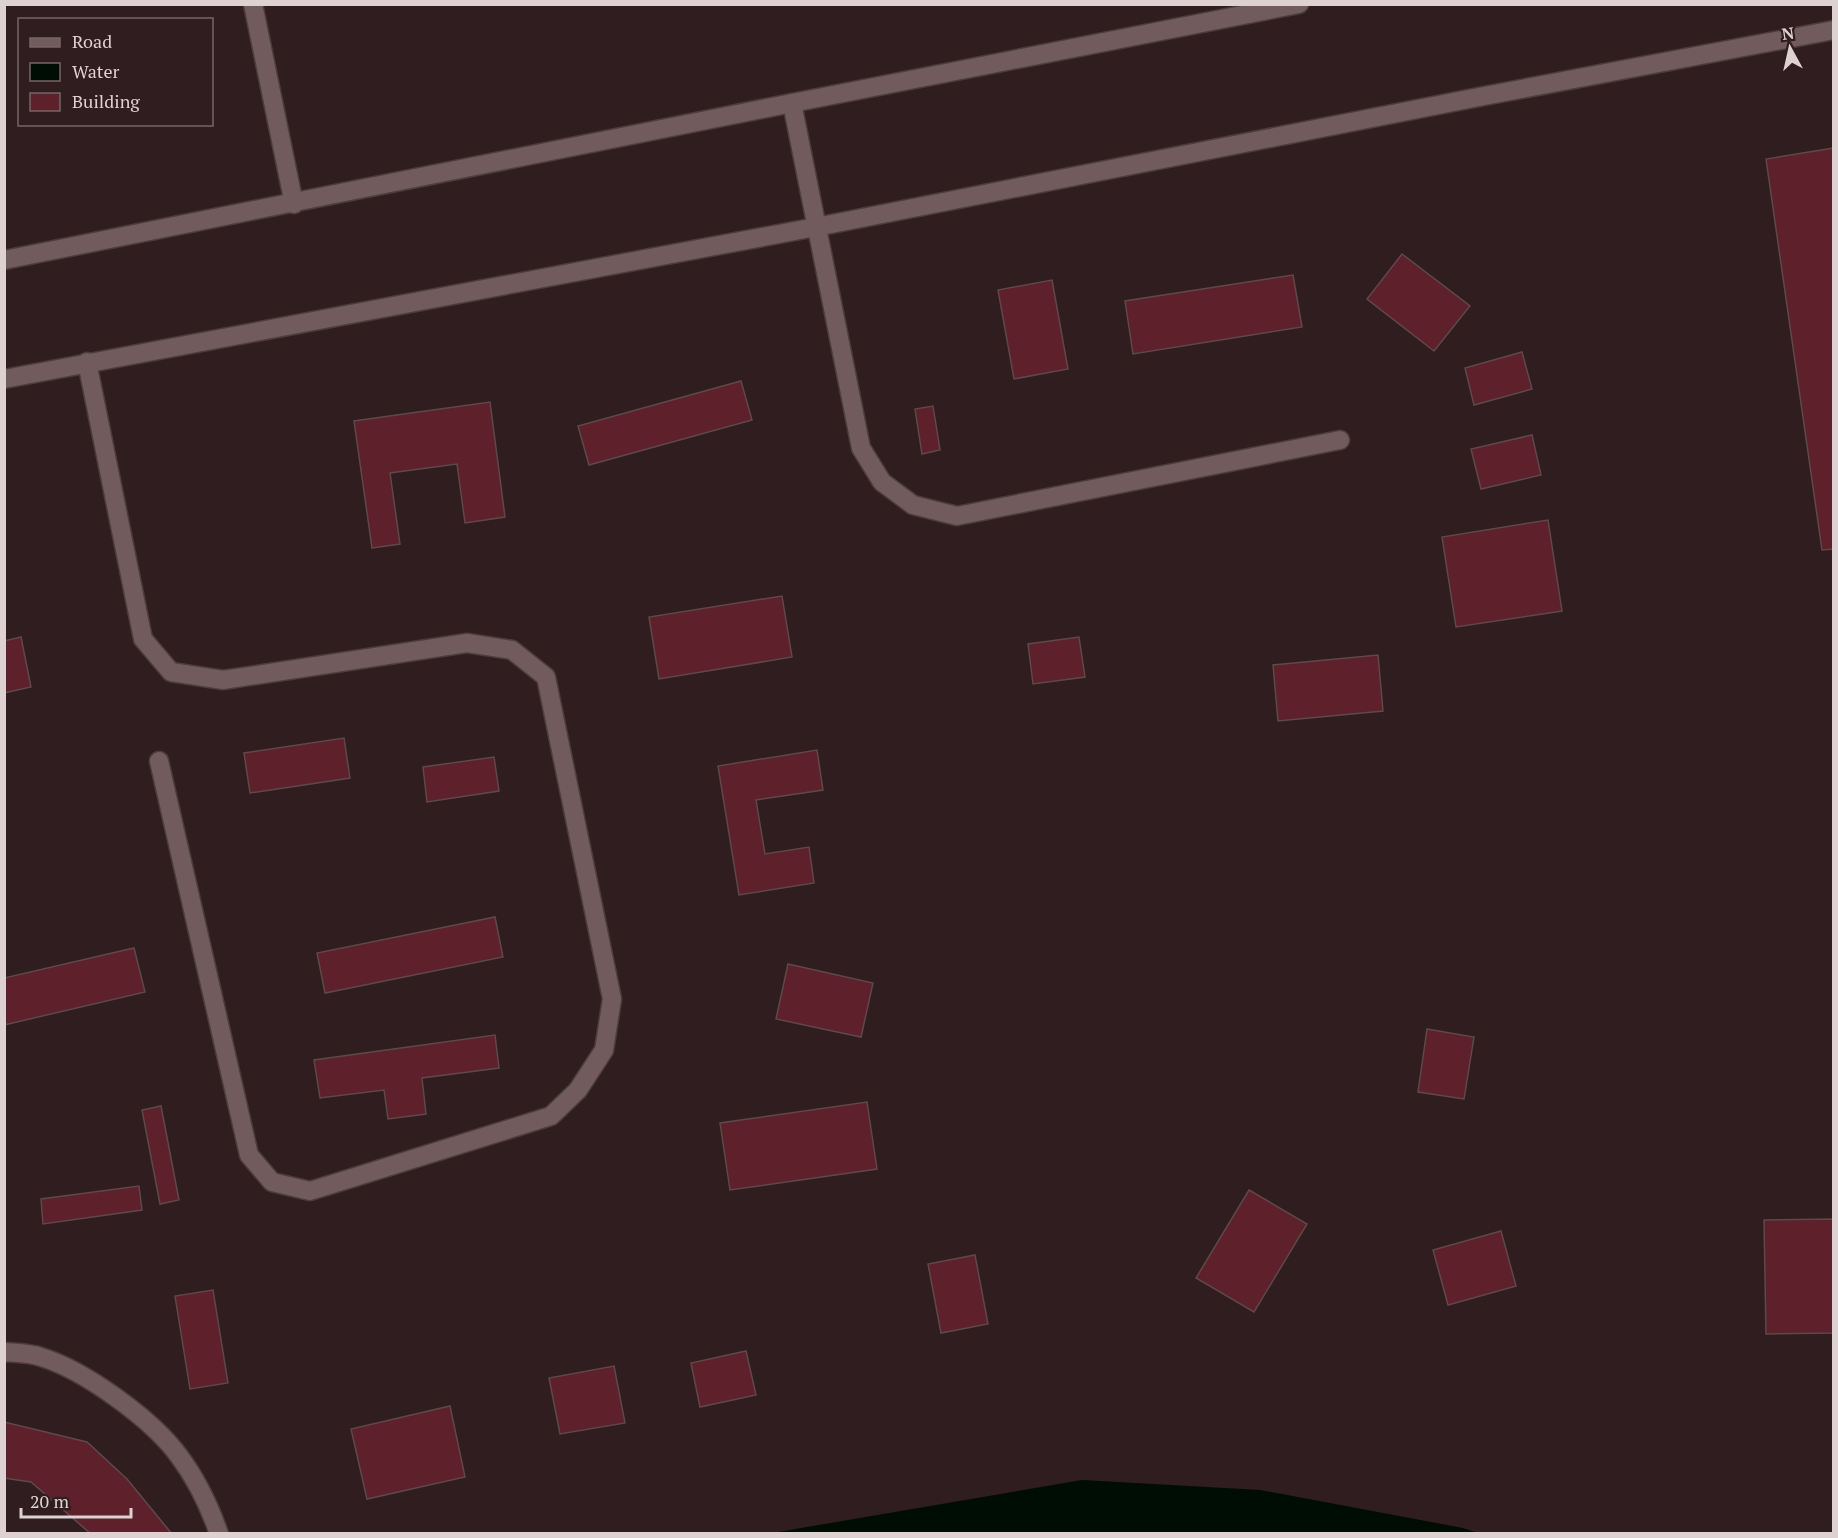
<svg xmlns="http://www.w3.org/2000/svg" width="1838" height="1538" font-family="'PT Serif',serif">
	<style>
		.water { fill: #000d04 }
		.building { fill: #5e202a; stroke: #5e484a; stroke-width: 1.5 }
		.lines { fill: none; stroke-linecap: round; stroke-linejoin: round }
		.minor-casing { stroke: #4b3c3d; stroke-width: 21 }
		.tertiary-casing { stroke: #4b3c3d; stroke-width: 21 }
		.minor { stroke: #715b5c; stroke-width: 18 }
		.tertiary { stroke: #715b5c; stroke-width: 18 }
	</style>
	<rect width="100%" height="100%" fill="#301d1f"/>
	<!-- water -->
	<path class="water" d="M1082 1480 1260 1490 1463 1528 1478 1533H772Z"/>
	<!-- building -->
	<g class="building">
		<path d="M1834 148V549L1822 550 1766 159Z"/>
		<path d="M1402 254 1470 306 1434 351 1367 299Z"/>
		<path d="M1293 275 1302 327 1133 354 1125 301Z"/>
		<path d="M1052 280 1068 369 1014 379 998 290Z"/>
		<path d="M1522 352 1532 389 1474 405 1465 368Z"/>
		<path d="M741 381 752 420 589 465 578 426Z"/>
		<path d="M490 402 505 517 465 523 457 464 390 473 400 544 372 548 354 421Z"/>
		<path d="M933 406 940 450 922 454 915 409Z"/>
		<path d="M1532 435 1541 475 1481 489 1471 449Z"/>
		<path d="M1548 520 1562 611 1456 627 1442 537Z"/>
		<path d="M782 596 792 657 659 679 649 617Z"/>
		<path d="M21 637 31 687 4 693V641Z"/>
		<path d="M1079 637 1085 677 1033 684 1028 644Z"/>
		<path d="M1378 655 1383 711 1278 721 1273 665Z"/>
		<path d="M344 738 350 778 250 793 244 753Z"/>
		<path d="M817 750 823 790 756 800 765 854 809 847 814 883 739 895 718 766Z"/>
		<path d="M494 757 499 791 427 802 423 767Z"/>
		<path d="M495 917 503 957 325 993 317 953Z"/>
		<path d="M134 948 145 992 4 1025V978Z"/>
		<path d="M788 964 873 983 861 1037 776 1019Z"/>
		<path d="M1427 1029 1474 1037 1464 1099 1418 1092Z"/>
		<path d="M495 1035 499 1068 422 1078 426 1114 388 1119 384 1090 320 1098 314 1060Z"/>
		<path d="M867 1102 877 1169 730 1190 720 1123Z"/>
		<path d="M161 1106 179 1200 160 1204 142 1110Z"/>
		<path d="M139 1186 142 1210 43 1224 41 1199Z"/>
		<path d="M1249 1190 1307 1224 1254 1312 1196 1278Z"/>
		<path d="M1834 1219V1333L1766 1334 1764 1220Z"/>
		<path d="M1501 1231 1516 1286 1448 1305 1433 1250Z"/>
		<path d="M975 1255 988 1324 941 1333 928 1264Z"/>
		<path d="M213 1290 228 1383 190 1389 175 1296Z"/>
		<path d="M746 1351 756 1395 700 1407 691 1363Z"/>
		<path d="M614 1366 625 1423 560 1434 549 1378Z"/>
		<path d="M450 1406 465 1477 367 1499 351 1429Z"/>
		<path d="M4 1422 87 1442 127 1479 172 1534H91L31 1482 4 1478Z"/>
	</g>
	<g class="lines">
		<!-- minor casing -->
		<g class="minor-casing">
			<g id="minor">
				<path d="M253 4 294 204"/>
				<path d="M792 103 861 448 882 482 913 505 957 516 1340 440"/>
				<path d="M87 362 143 639 171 672 223 680 467 643 512 650 546 677 612 999 604 1050 578 1090 551 1116 310 1191 272 1182 249 1155 159 761"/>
				<path d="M4 379 816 227 1484 96 1834 30"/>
				<path d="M4 1352C16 1353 30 1353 41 1357 84 1370 152 1419 179 1456 197 1480 209 1505 219 1534"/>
			</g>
		</g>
		<!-- tertiary casing -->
		<g class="tertiary-casing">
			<path id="tertiary" d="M4 260 792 103 1299 4"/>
		</g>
		<!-- minor -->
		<use href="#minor" class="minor"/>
		<!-- tertiary -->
		<use href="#tertiary" class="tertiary"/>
	</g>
	<!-- border -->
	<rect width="1838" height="1538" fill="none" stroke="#ded1d2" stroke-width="12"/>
	<!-- legend -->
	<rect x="18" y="18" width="195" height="108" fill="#301d1f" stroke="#766567" stroke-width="1.5"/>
	<rect x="30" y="38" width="30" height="9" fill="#715b5c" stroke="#766567" stroke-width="1.5"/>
	<text x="72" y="48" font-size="18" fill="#ded1d2">Road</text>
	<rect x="30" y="63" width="30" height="18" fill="#000d04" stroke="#766567" stroke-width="1.5"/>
	<text x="72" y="78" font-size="18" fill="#ded1d2">Water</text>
	<rect x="30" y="93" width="30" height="18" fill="#5e202a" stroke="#766567" stroke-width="1.5"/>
	<text x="72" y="108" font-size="18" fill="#ded1d2">Building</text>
	<!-- north arrow -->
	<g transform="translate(1790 48) rotate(352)" stroke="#301d1f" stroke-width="4.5" paint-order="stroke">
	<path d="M0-4.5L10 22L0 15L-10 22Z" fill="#ded1d2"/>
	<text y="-9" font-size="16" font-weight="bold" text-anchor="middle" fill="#ded1d2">N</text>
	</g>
	<!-- scale -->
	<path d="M21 1508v9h110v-9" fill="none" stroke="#ded1d2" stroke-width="3"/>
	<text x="30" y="1508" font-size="18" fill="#ded1d2" stroke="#301d1f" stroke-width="4.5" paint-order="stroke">20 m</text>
</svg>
